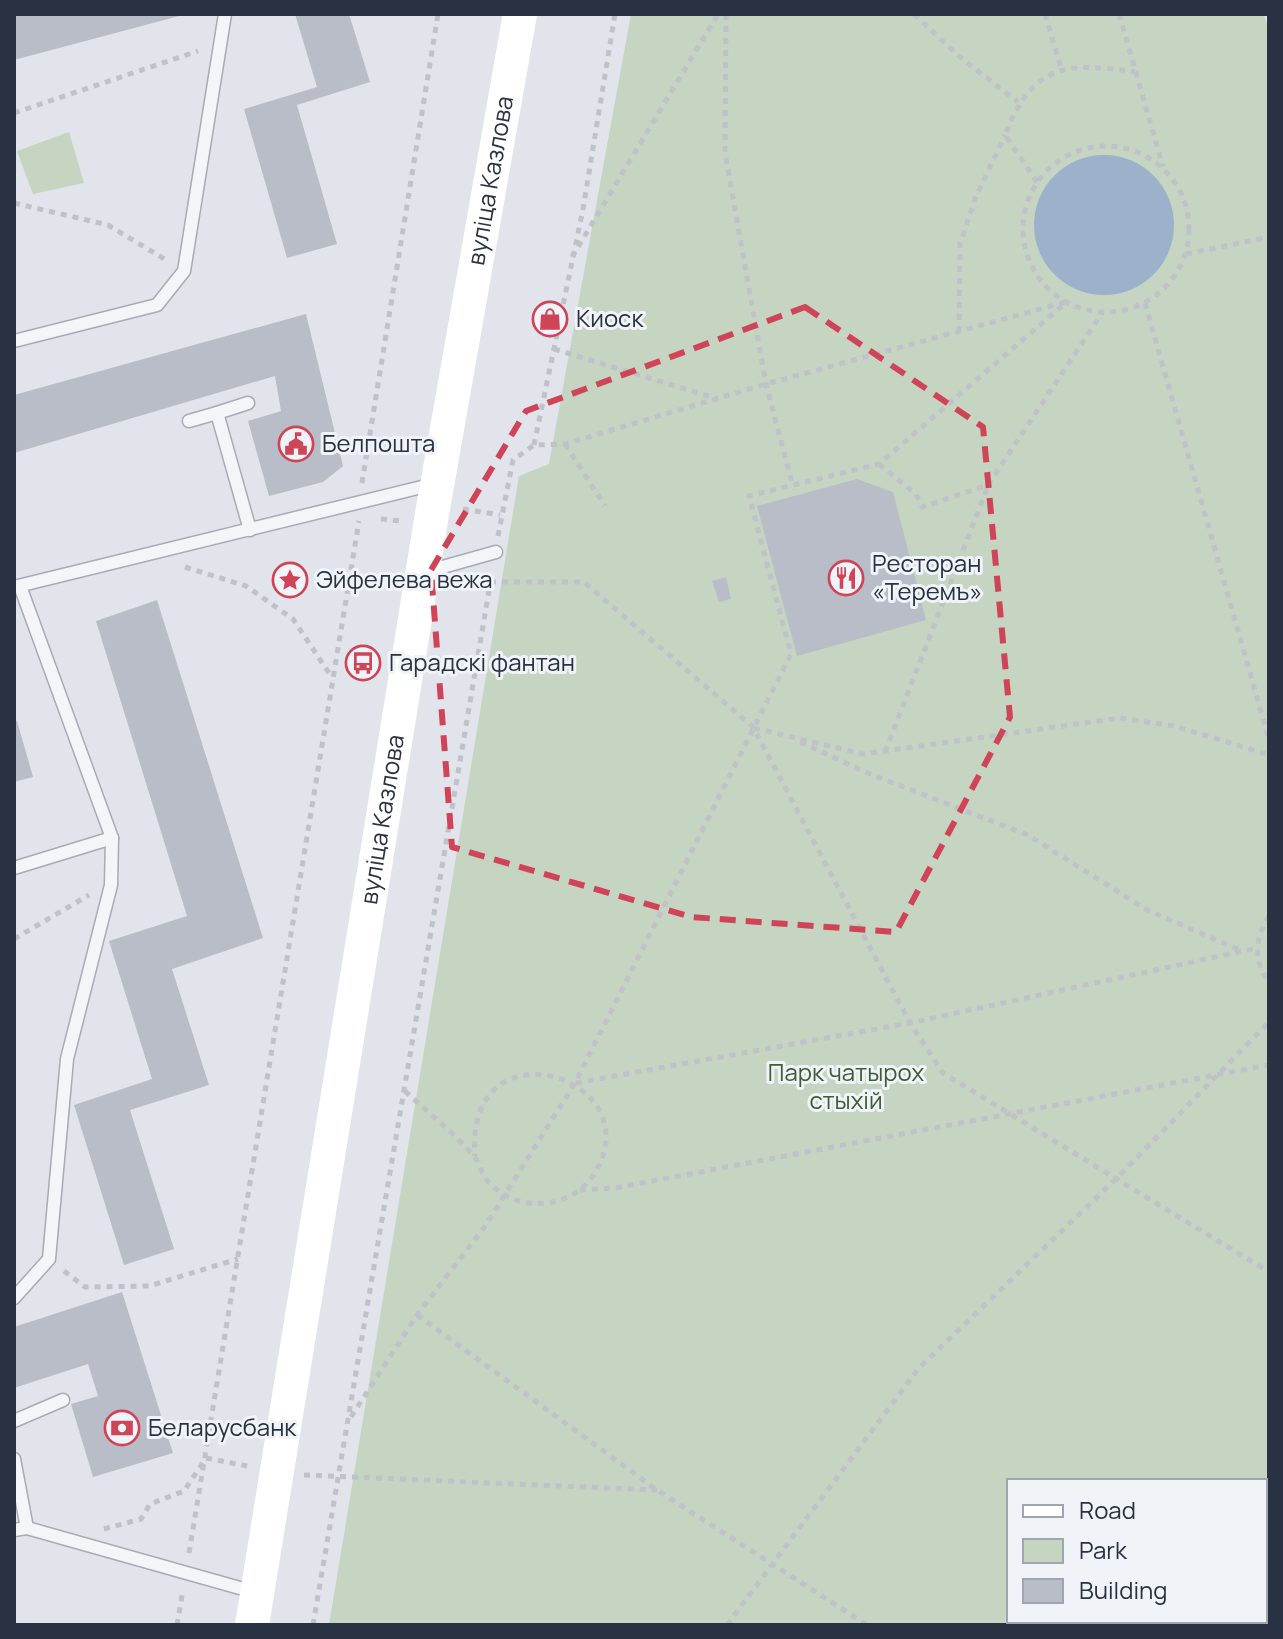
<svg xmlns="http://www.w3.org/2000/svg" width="1283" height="1639" font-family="Manrope,sans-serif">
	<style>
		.green { fill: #c6d4c2; fill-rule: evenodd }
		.water { fill: #9bb2ca }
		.building { fill: #b8bdc7 }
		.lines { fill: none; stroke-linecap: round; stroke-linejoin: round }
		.lane-casing { stroke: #a6abb4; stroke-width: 15 }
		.path { stroke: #bfc2c9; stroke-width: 5; stroke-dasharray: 6 6; stroke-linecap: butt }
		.lane { stroke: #f4f5f8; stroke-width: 12 }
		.secondary { stroke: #fff; stroke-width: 34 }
		.marked { fill: none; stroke: #d04458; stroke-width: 6; stroke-dasharray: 16 10; stroke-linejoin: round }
		.labels { text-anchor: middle; stroke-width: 6; stroke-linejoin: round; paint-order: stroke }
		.street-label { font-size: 24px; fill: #293242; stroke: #f0f3f7 }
		.poi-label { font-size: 24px; fill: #293242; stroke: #f0f3f7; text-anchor: start }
		.park-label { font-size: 24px; fill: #3d5e36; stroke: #f0f3f7 }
	</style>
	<rect width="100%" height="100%" fill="#e1e4ea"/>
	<!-- green -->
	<g class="green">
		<path d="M631 14H1264L1269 32V1625H329L519 476 549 464ZM1009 1481H1265V1621H1009Z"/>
		<path d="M69 132 84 183 33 194 17 151Z"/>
	</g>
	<!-- water -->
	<circle class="water" cx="1104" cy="225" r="70"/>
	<!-- building -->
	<g class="building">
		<path d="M14 14H182L183 15 14 60Z"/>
		<path d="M295 14H349L370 82 297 105 337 244 287 258 244 109 317 87Z"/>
		<path d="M306 314 343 466 323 482 269 496 248 421 281 411 275 376 14 453V395Z"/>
		<path d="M857 479 893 492 926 620 797 656 757 506Z"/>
		<path d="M726 577 731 599 719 602 712 581Z"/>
		<path d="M157 600 263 938 172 969 209 1085 130 1110 174 1249 124 1265 74 1105 152 1079 109 941 187 916 96 621Z"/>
		<path d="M17 721 33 777 14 782V722Z"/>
		<path d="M122 1292 173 1453 93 1477 71 1404 98 1396 88 1364 14 1388V1327Z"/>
	</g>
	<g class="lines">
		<!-- lane casing -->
		<g class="lane-casing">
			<g id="lane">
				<path d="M14 341 157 305 184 271 225 14"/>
				<path d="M248 403 217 413 250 530"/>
				<path d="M189 421 217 413"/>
				<path d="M425 572 496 552"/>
				<path d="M14 587 434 484"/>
				<path d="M14 868 112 838"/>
				<path d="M14 1298 49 1259 67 1059 111 885 112 838 20 586"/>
				<path d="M14 1421 63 1400"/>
				<path d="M14 1459 27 1528"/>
				<path d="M14 1530 27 1528 254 1592"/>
			</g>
		</g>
		<!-- path -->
		<g class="path">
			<path d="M726 14 725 153 766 384 792 483"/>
			<path d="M914 14 961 58 1018 102"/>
			<path d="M1045 14 1061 68"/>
			<path d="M1119 14 1163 167"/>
			<path d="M14 113 198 51"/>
			<circle cx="1106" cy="229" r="83"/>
			<path d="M1037 182 1005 135C1033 63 1067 62 1135 72"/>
			<path d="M14 203 108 225 166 260"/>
			<path d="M1186 254 1269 237"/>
			<path d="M572 257 718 14"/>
			<path d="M1145 303 1269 740"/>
			<path d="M959 332 960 244 975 199 1005 135"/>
			<path d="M554 349 718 399"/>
			<path d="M565 444 605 506"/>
			<path d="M534 445 583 209 615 14"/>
			<path d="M879 464 916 494 922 507 988 485 1102 313"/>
			<path d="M362 483 438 14"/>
			<path d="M463 509 500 515"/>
			<path d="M381 519 402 521"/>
			<path d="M498 536 513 460 534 445 565 444 766 384 1066 302"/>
			<path d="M185 567 246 586 293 619 331 676"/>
			<path d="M490 582H584L753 727 910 1023 943 1073 1269 1272"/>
			<path d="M754 728 863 754 1120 718 1174 726 1269 755"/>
			<path d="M800 742 865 772 1028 835 1147 910 1242 951"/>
			<path d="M885 752 988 486"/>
			<path d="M1269 916C1255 936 1253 962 1269 982"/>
			<path d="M14 939 89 895"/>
			<path d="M576 1083 910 1023 1257 948"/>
			<path d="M405 1091C427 1112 452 1131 472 1154 479 1161 481 1173 487 1180 516 1215 574 1210 596 1171 651 1076 464 1019 475 1156"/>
			<path d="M580 1190 615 1188 1269 1065"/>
			<path d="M64 1271 85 1287 149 1286 238 1259"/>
			<path d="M417 1315 657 1490 867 1625"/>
			<path d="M351 1417 417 1315 486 1225 575 1083 791 654 749 496 879 464 1062 306"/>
			<path d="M304 1475 657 1490"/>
			<path d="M104 1529 141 1519 150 1504 184 1491 206 1458 247 1466"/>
			<path d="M189 1553 359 521"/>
			<path d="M177 1625 183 1590"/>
			<path d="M313 1625 492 573"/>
			<path d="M727 1625 918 1369 1118 1177 1269 1022"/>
		</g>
		<!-- lane -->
		<use href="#lane" class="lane"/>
		<!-- secondary -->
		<path class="secondary" id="s1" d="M252 1625 432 514 520 14"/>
	</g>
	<!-- marked area -->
	<path class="marked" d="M805 307 983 427 1010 717 896 932 691 917 452 847 431 570 526 411Z"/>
	<!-- icons -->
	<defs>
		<g id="shop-ring" transform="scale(1.8)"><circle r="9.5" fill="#f0f3f7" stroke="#d04458" stroke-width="1.5"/><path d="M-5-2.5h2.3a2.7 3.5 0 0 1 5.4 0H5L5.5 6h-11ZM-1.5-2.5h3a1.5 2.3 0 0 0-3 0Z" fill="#d04458"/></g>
		<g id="civic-ring" transform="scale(1.8)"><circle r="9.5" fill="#f0f3f7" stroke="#d04458" stroke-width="1.5"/><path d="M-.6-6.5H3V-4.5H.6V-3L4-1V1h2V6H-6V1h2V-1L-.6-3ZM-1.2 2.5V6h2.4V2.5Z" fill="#d04458"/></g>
		<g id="restaurant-ring" transform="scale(1.8)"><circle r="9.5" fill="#f0f3f7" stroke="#d04458" stroke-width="1.5"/><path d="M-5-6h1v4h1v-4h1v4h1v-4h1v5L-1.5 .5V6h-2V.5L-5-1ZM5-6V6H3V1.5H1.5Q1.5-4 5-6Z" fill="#d04458"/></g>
		<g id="sight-ring" transform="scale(1.8)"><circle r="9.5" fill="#f0f3f7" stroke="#d04458" stroke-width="1.5"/><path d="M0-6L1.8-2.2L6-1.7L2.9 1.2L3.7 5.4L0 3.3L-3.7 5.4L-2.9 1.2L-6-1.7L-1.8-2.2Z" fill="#d04458"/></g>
		<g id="bus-ring" transform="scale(1.8)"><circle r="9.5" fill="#f0f3f7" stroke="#d04458" stroke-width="1.5"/><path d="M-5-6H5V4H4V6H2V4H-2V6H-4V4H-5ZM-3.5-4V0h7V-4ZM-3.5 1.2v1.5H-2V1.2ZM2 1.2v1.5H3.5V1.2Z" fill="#d04458"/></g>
		<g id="bank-ring" transform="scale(1.8)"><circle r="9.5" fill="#f0f3f7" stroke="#d04458" stroke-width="1.5"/><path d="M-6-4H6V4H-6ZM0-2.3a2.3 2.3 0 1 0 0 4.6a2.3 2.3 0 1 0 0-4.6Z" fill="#d04458"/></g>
	</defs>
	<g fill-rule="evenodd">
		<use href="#shop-ring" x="550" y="319"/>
		<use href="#civic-ring" x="296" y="444"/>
		<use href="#restaurant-ring" x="846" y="578"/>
		<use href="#sight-ring" x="290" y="580"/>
		<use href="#bus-ring" x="363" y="663"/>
		<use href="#bank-ring" x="122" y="1428"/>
	</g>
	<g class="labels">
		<!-- street labels -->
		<g class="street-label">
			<text dy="8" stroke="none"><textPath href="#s1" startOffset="1464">вуліца Казлова</textPath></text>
			<text dy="8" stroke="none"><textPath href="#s1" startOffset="816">вуліца Казлова</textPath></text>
		</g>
		<!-- poi labels -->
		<g class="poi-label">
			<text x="576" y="327">Киоск</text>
			<text x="322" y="452">Белпошта</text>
			<text x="872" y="572">Ресторан<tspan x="872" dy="28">«Теремъ»</tspan></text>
			<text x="316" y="588">Эйфелева вежа</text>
			<text x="389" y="671">Гарадскі фантан</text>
			<text x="148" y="1436">Беларусбанк</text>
		</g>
		<!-- park labels -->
		<g class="park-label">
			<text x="846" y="1081">Парк чатырох<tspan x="846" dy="28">стыхій</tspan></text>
		</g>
	</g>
	<!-- border -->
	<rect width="1283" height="1639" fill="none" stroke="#293242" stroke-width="32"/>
	<!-- legend -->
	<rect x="1007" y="1479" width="260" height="144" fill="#f0f3f7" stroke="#a0a6af" stroke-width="2"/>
	<rect x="1023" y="1505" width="40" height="12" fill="#ffffff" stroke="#a0a6af" stroke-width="2"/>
	<text x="1079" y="1519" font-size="24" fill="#293242">Road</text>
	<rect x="1023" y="1539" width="40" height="24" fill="#c6d4c2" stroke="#a0a6af" stroke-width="2"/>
	<text x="1079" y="1559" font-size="24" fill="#293242">Park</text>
	<rect x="1023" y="1579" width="40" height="24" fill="#b8bdc7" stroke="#a0a6af" stroke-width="2"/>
	<text x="1079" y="1599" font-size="24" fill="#293242">Building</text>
</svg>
